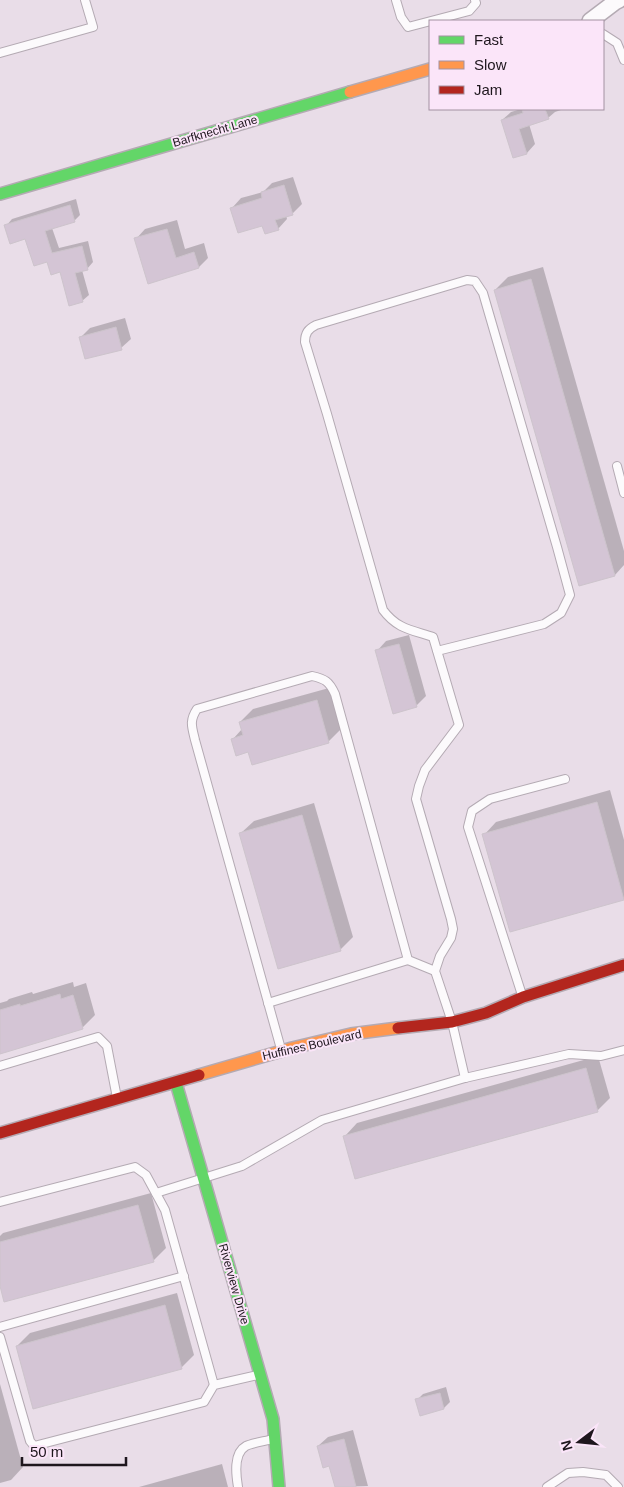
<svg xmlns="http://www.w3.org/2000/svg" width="624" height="1487" font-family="Arial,sans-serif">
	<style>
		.shadow { fill: #0003 }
		.building { fill: #d4c5d5; stroke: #cdc4cc }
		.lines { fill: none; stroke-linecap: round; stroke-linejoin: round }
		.lane-casing { stroke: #b4aab3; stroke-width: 10 }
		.street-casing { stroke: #b4aab3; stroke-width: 18 }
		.fast-casing { stroke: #b4aab3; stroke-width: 14 }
		.slow-casing { stroke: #b4aab3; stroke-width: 14 }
		.jam-casing { stroke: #b4aab3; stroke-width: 14 }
		.lane { stroke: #fcfafc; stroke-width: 8 }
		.street { stroke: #fcfafc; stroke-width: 15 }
		.fast { stroke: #63d668; stroke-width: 11 }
		.slow { stroke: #ff974d; stroke-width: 11 }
		.jam { stroke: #b3261e; stroke-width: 11 }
		.labels { text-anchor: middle; stroke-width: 4; stroke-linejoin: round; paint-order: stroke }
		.street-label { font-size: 12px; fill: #1e161d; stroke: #fbe5f9 }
	</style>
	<rect width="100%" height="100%" fill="#e9dde8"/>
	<!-- shadow -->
	<g class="shadow">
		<path d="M521 109H564L555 112 548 118 529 124 535 144 527 153 514 157 502 120 511 112Z"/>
		<path d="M293 177 302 204 292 214 286 215 287 219 278 229 263 224 232 208 241 198 263 192 272 183Z"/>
		<path d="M76 199 80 215 74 221 52 228 59 248 88 241 93 262 87 269 82 270 89 295 82 301 61 270 48 261 26 237 6 226 12 219Z"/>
		<path d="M177 220 185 249 204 243 208 258 199 267 149 283 136 239 145 229Z"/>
		<path d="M543 267 624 551V565L615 575 495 290 508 277Z"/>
		<path d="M125 318 131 339 121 348 81 337 90 328Z"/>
		<path d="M409 635 426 696 416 706 377 651 386 641Z"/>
		<path d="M329 688 341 729 328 742 249 751 233 739 242 729 240 722 253 709Z"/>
		<path d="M610 790 624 840V899L511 931 484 835 496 822Z"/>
		<path d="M314 803 353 937 340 950 241 833 254 821Z"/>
		<path d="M73 982 74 987 86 983 95 1015 82 1028 0 1052V1003L7 1001 9 999 32 992 33 994Z"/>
		<path d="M598 1056 610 1098 597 1111 345 1136 357 1123Z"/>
		<path d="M151 1193 166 1248 153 1261 0 1281V1236L3 1233Z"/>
		<path d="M177 1293 194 1355 181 1368 17 1346 30 1333Z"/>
		<path d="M0 1384 23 1467 11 1480 0 1483Z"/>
		<path d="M446 1387 450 1402 444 1408 417 1400 423 1394Z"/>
		<path d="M353 1430 368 1486 336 1487 330 1465 318 1446 328 1437Z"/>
		<path d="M222 1464 228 1487H139Z"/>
	</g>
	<!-- building -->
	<g class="building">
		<path d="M522 109H545L549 119 519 129 527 154 513 158 501 120 523 113Z"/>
		<path d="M284 185 293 215 275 220 279 230 265 234 262 226 238 233 230 208 262 198 261 192Z"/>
		<path d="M70 205 75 222 45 231 52 253 82 246 88 270 75 273 83 302 69 306 60 272 51 275 47 262 34 266 25 239 10 244 4 225Z"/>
		<path d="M167 229 176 258 194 252 199 268 148 284 134 238Z"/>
		<path d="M531 279 615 576 579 586 494 290Z"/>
		<path d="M116 327 122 350 85 359 79 337Z"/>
		<path d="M399 644 417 707 393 714 375 650Z"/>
		<path d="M317 700 329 743 252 765 248 752 236 756 231 739 243 735 239 722Z"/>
		<path d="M597 802 624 900 510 932 482 834Z"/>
		<path d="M302 815 341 951 278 969 239 833Z"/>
		<path d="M60 994 61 999 73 995 83 1029 0 1054V1010L20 1004V1006Z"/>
		<path d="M586 1068 598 1112 355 1179 343 1136Z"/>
		<path d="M138 1205 154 1262 4 1302 0 1286V1242Z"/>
		<path d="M165 1305 182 1369 33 1409 16 1346Z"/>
		<path d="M440 1393 444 1409 420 1416 415 1399Z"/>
		<path d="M344 1439 356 1487H335L329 1466 323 1468 317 1446Z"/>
	</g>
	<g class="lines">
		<!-- lane casing -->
		<g class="lane-casing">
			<g id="lane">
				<path d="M396 0 401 17 408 27 469 11 476 3 475 0"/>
				<path d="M603 34 617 43 624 60"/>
				<path d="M0 53 93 27 85 0"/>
				<path d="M617 466 624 493"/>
				<path d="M437 651 544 624 561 613 570 595 557 547 483 293 475 281 467 280 316 325C308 329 305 333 305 342L327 414 383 610C397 629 412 630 433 637L459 725 425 770 419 786 416 799 451 919 453 929 451 938 440 956 435 971 452 1022 465 1078"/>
				<path d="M522 995 468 827 472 811 490 799 565 779"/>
				<path d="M268 1003 408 960"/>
				<path d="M281 1049 195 740C192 727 189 721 197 709L312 676C325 679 329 681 335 694L408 960 435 971"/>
				<path d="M0 1066 98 1037 107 1046 117 1098"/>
				<path d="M156 1193 242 1166 322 1120 465 1078 569 1054 601 1056 624 1050"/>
				<path d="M0 1202 135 1167 146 1175 165 1210 214 1385"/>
				<path d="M0 1327 184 1276"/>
				<path d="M0 1337 30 1441 34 1446 204 1402 214 1385 258 1375"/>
				<path d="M238 1487C236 1475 233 1453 246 1446 251 1443 266 1441 273 1439"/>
				<path d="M547 1487 568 1473 583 1472 606 1475 618 1487"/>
			</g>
		</g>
		<!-- street casing -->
		<g class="street-casing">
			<path id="street" d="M590 21 615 2 619 0"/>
		</g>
		<!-- fast casing -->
		<g class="fast-casing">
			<g id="fast">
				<path d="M0 194 350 92"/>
				<path d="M176 1083 273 1419 279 1487"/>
			</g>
		</g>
		<!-- slow casing -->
		<g class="slow-casing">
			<g id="slow">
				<path d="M350 92 430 69"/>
				<path d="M199 1075 292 1048 351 1034 398 1028"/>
			</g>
		</g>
		<!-- jam casing -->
		<g class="jam-casing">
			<g id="jam">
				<path d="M398 1028 452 1022 486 1013 523 997 624 965"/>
				<path d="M0 1133 199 1075"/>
			</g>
		</g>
		<!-- lane -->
		<use href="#lane" class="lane"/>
		<!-- street -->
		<use href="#street" class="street"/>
		<!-- fast -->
		<use href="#fast" class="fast"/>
		<!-- slow -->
		<use href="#slow" class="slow"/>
		<!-- jam -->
		<use href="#jam" class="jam"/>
	</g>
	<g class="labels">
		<!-- street labels -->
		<g class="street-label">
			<text transform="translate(215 131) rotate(-16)" y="4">Barfknecht Lane</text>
			<text transform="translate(312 1045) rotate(-13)" y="4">Huffines Boulevard</text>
			<text transform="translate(234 1284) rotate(74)" y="4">Riverview Drive</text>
		</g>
	</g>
	<!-- legend -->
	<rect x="429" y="20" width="175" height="90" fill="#fbe5f9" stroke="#a392a1"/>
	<rect x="439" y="36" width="25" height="8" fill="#63d668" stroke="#a392a1"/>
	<text x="474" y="45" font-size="15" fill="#1e161d">Fast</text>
	<rect x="439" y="61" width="25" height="8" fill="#ff974d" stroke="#a392a1"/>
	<text x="474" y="70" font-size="15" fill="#1e161d">Slow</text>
	<rect x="439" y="86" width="25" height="8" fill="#b3261e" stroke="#a392a1"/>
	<text x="474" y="95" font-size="15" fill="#1e161d">Jam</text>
	<!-- north arrow -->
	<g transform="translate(579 1442) rotate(254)" stroke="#fbe5f9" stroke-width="4" paint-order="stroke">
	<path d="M0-4L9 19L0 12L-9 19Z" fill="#1e161d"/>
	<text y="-8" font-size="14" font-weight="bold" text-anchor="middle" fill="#1e161d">N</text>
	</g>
	<!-- scale -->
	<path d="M22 1457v8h104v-8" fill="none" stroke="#1e161d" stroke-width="2.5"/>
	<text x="30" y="1457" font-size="15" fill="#1e161d" stroke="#fbe5f9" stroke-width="4" paint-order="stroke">50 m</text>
</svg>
